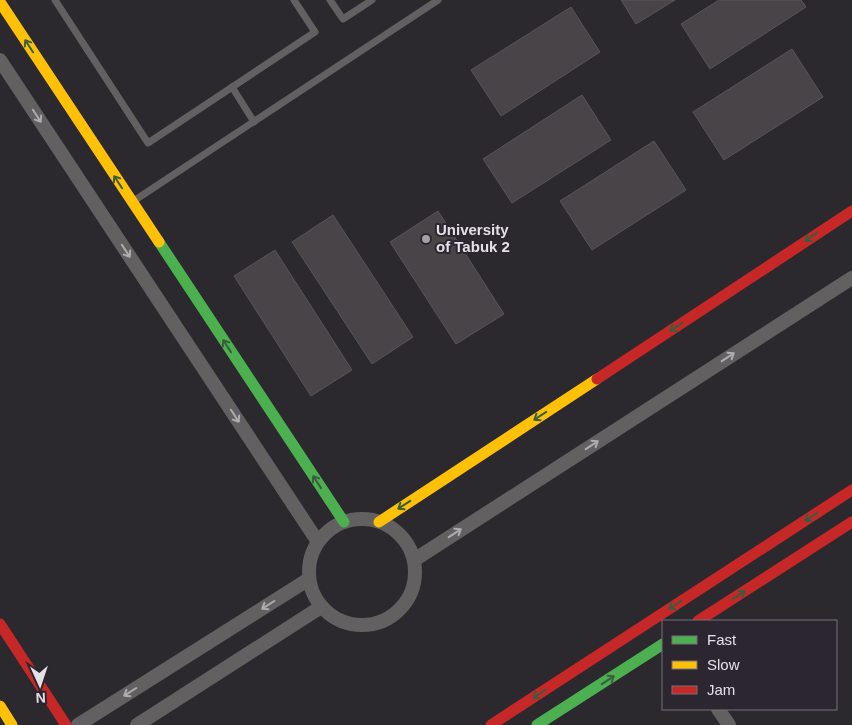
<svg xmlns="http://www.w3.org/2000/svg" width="852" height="725" font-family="Arial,sans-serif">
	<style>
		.building { fill: #484448; stroke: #585559 }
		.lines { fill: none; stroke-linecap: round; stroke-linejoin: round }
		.lane { stroke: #626061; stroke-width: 7 }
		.street { stroke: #626061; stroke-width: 14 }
		.fast { stroke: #4caf50; stroke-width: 11 }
		.slow { stroke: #ffc107; stroke-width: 11 }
		.jam { stroke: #c62828; stroke-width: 11 }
		.oneway { stroke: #395d3d }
		.oneway2 { stroke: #b0adb1 }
		.poi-dot { fill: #a3a0a6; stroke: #2c2630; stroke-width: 2 }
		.labels { text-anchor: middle; stroke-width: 4; stroke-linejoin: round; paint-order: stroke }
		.poi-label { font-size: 15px; font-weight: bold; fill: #e4e0e6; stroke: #2c2630; text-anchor: start }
	</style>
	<rect width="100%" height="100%" fill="#2b282e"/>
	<!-- building -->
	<g class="building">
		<path d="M621 0H675L636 24Z"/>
		<path d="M719 0H801L806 7 710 69 681 24Z"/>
		<path d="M571 7 600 52 501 116 471 70Z"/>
		<path d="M792 49 823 97 724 160 693 112Z"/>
		<path d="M582 95 611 140 512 203 483 159Z"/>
		<path d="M654 141 686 190 592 250 560 201Z"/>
		<path d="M438 211 504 314 456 344 390 242Z"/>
		<path d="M333 215 413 337 372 364 292 242Z"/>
		<path d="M275 250 352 370 311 396 234 276Z"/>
	</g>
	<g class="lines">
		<!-- lane -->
		<g class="lane">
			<path d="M55 0 148 143 315 32 294 0"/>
			<path d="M330 0 343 19 372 0"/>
			<path d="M232 87 254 122"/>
			<path d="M132 202 438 0"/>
		</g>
		<!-- street -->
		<g class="street">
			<path d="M0 60 318 542"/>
			<circle cx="362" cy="572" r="53"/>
			<path d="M414 560 852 278"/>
			<path d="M718 709 729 725"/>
			<path d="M78 725 309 579"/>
			<path d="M137 725 321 607"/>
		</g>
		<!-- fast -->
		<g class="fast">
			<path d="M159 242 344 522"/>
			<path d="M537 725 663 644"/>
		</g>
		<!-- slow -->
		<g class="slow">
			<path d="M0 2 159 242"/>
			<path d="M379 522 597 379"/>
			<path d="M0 706 12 725"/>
		</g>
		<!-- jam -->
		<g class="jam">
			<path d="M597 379 852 211"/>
			<path d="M698 621 852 522"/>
			<path d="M0 624 66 725"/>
			<path d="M491 725 852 490"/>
		</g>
	</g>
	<!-- one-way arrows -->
	<defs><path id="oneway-shaft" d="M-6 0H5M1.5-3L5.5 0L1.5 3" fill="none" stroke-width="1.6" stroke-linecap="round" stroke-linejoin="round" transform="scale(1.25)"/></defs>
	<g class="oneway">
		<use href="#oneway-shaft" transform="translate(29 46) rotate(-123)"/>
		<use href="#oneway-shaft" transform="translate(118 182) rotate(-123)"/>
		<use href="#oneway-shaft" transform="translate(811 237) rotate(147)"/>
		<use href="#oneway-shaft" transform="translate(676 327) rotate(147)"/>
		<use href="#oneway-shaft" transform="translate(227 346) rotate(-123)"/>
		<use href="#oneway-shaft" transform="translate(540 416) rotate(147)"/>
		<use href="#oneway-shaft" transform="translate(317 482) rotate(-123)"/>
		<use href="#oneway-shaft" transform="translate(404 505) rotate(147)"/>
		<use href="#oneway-shaft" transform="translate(811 517) rotate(147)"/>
		<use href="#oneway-shaft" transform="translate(739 595) rotate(-33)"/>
		<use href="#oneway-shaft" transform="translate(675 605) rotate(147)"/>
		<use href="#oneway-shaft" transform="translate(608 680) rotate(-33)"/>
		<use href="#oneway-shaft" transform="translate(539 694) rotate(147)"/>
	</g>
	<g class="oneway2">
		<use href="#oneway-shaft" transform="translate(37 116) rotate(57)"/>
		<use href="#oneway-shaft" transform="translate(126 251) rotate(57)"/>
		<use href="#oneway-shaft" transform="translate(728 357) rotate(-33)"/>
		<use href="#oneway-shaft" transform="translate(235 416) rotate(57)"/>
		<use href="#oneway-shaft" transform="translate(592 445) rotate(-33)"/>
		<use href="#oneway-shaft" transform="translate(455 533) rotate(-33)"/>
		<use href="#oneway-shaft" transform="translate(268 605) rotate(148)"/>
		<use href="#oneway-shaft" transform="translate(130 692) rotate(148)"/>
	</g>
	<!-- markers -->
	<circle class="poi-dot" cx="426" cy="239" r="5"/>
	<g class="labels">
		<!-- poi labels -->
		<g class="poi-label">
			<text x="436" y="235">University<tspan x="436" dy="17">of Tabuk 2</tspan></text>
		</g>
	</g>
	<!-- legend -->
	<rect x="662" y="620" width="175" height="90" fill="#2c2630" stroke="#767079"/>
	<rect x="672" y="636" width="25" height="8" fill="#4caf50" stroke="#767079"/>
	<text x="707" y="645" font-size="15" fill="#e4e0e6">Fast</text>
	<rect x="672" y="661" width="25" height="8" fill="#ffc107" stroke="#767079"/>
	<text x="707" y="670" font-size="15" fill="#e4e0e6">Slow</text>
	<rect x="672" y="686" width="25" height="8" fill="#c62828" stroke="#767079"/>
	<text x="707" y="695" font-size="15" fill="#e4e0e6">Jam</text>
	<!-- north arrow -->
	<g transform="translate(40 685) rotate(177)" stroke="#2c2630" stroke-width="4" paint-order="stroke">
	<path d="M0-4L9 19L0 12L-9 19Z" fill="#e4e0e6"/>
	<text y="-8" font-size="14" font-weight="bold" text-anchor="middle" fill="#e4e0e6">N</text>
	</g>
</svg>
